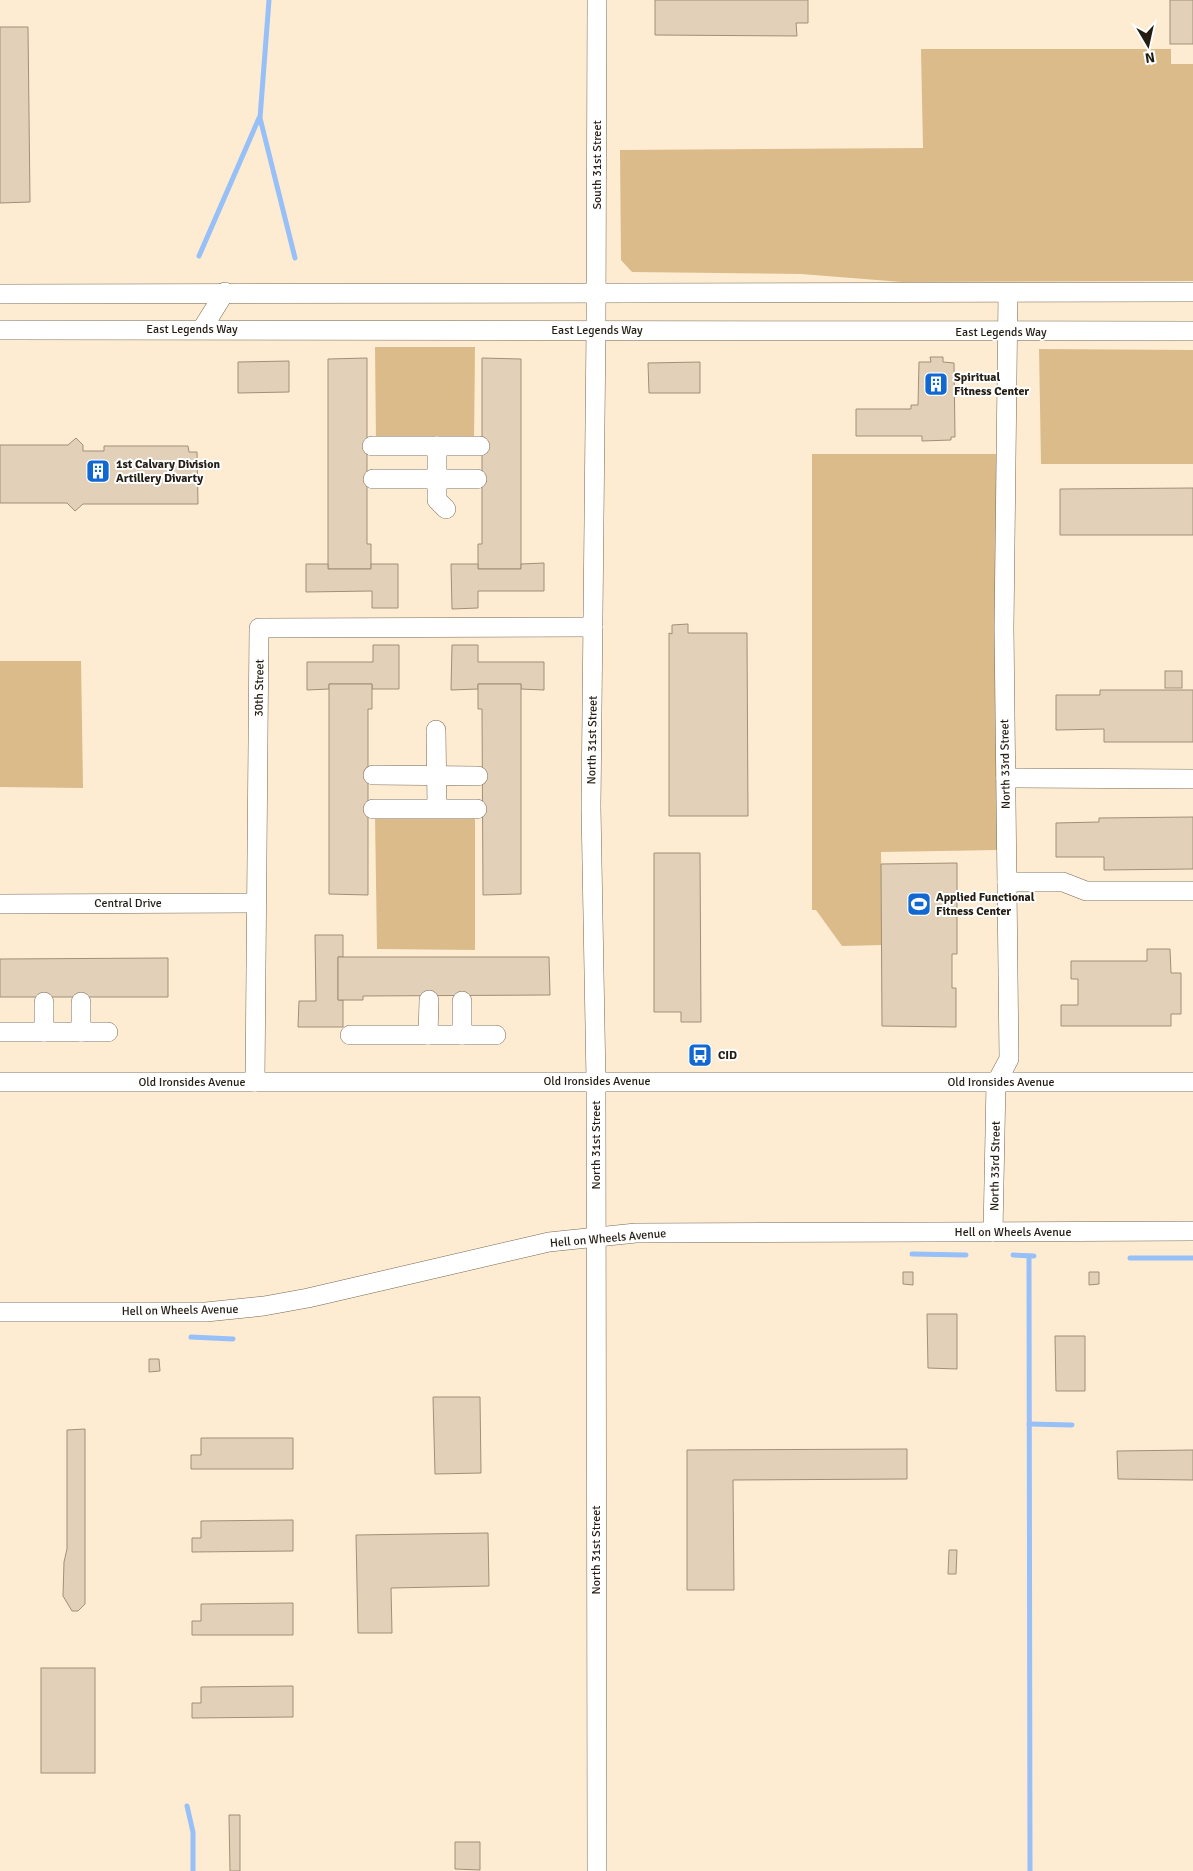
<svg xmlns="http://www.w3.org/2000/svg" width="1193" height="1871" font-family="Signika,sans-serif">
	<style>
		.green { fill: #dbbb8a }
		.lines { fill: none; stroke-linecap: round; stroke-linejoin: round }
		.stream { stroke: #97bff8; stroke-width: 5 }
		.building { fill: #e2d1b8; stroke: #a09078 }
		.minor-casing { stroke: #776851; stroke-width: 20 }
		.minor { stroke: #fff; stroke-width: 19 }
		.labels { text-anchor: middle; stroke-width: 4; stroke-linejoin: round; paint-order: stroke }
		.street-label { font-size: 12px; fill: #231d13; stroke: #fff }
		.poi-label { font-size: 12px; font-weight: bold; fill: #231d13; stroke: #fff; text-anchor: start }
	</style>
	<rect width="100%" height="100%" fill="#fdecd2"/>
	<!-- green -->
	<g class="green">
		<path d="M921 49H1171V64H1193V281L902 282 801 274 632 272 621 260 620 150 923 148Z"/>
		<path d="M375 347H475L474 441H376Z"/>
		<path d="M1039 349 1193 350V464H1041Z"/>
		<path d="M812 454H997L998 850 881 852 882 945 842 946 816 910H812Z"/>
		<path d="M0 661H81L83 788 0 787Z"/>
		<path d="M475 813V950L377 949 375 815Z"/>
	</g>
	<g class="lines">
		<!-- stream -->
		<g class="stream">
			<path d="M269 0 260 118 295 258"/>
			<path d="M199 256 259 118"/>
			<path d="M912 1254 966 1255"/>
			<path d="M1013 1255 1034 1256"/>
			<path d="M1029 1256 1030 1871"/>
			<path d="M1130 1258H1193"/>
			<path d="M191 1337 233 1339"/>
			<path d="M1029 1424 1072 1425"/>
			<path d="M187 1806 193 1832V1871"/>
		</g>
	</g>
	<!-- building -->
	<g class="building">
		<path d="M655 0H808V23H796L797 36 655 35Z"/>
		<rect x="1170" y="0" width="23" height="44"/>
		<path d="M0 27H28L30 202 0 203Z"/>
		<path d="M930 357H943V362L954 363 955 437H951V440L922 441V436H856V409H911V405H918L919 362H931Z"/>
		<path d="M367 358V544H371V569H328V359Z"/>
		<path d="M482 358 521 359V569H478V544H482Z"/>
		<path d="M289 361V392L238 393V362Z"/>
		<path d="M700 362V393H649L648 363Z"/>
		<path d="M76 438 83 445V451H104V446H188L189 452H197L198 504H83L75 511 67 503H0V445H68Z"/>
		<path d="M1193 488V535H1060V489Z"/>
		<path d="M544 563V591H478V608L452 609 451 564H478V569H521V564Z"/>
		<path d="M306 564H328V569H371V564H398V608H372V591L306 592Z"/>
		<path d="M688 624V633H747L748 816H669V633L672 634V625Z"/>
		<path d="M373 645H399V689H372V684H329V689L307 690V662H373Z"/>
		<path d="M452 645H478V662H544V690L521 689V684H478V689L451 690Z"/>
		<rect x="1165" y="671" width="17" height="17"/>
		<path d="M329 684H372V709H368V895L329 894Z"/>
		<path d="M478 684H521V894L483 895 482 709H478Z"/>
		<path d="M1100 690H1193V742H1104V729L1056 730V695H1100Z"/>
		<path d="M1193 817V869L1104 870V857H1056V823L1099 822V818Z"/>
		<path d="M654 853H700L701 1022H681V1012H654Z"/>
		<path d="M957 863V954H952V988H956V1027L882 1026 881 864Z"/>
		<path d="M315 935H343V957H338V1000H343V1027H298L299 1001H316Z"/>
		<path d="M1147 949H1170L1171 973H1181V1014H1171V1026H1061V1005H1078V979H1071V961H1147Z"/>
		<path d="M338 957H549L550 995 363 996V1000H338Z"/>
		<path d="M168 958V997H0V959Z"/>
		<path d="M903 1272H913V1285L903 1284Z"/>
		<path d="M1089 1272H1099V1284L1089 1285Z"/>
		<path d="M927 1314H957V1369L928 1368Z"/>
		<path d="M1055 1336H1085V1391H1056Z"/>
		<path d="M149 1359H159L160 1371 149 1372Z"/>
		<path d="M433 1397H480L481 1473 435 1474Z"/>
		<path d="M85 1429V1604L78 1611H72L63 1596 64 1562 67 1549V1430Z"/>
		<path d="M201 1438H293V1469H191V1455H201Z"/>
		<path d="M907 1449V1479L733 1480 734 1590H687V1450Z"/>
		<path d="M1193 1450V1480L1118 1479 1117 1451Z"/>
		<path d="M293 1520V1551L192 1552V1538H201V1521Z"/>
		<path d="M488 1533 489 1586 391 1588 392 1633H358L356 1535Z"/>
		<path d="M949 1550H957L956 1574H948Z"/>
		<path d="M293 1603V1635H192V1621H201V1604Z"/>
		<rect x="41" y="1668" width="54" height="105"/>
		<path d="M293 1686V1717L192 1718V1703H201V1687Z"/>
		<path d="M229 1815H240V1871H230Z"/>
		<path d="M455 1842H480V1870L455 1869Z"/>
	</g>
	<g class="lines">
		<!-- minor casing -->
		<g class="minor-casing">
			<g id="minor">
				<path d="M597 0 596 329 591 807 596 1081 597 1871"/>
				<path d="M0 294 1193 292"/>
				<path d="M202 329 225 292"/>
				<path d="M0 330 1193 331"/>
				<path d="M372 446H480"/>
				<path d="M437 446V500L446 509"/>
				<path d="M373 479H477"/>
				<path d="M436 730 437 808"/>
				<path d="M373 775 478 776"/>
				<path d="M1006 778 1193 779"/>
				<path d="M373 809H477"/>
				<path d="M1007 882H1063L1086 891H1193"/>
				<path d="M0 904 256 903"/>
				<path d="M462 1001V1035"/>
				<path d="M0 1032H108"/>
				<path d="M44 1032V1002"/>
				<path d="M81 1032V1002"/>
				<path d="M350 1035H496"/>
				<path d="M428 1035 429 1000"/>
				<path d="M0 1082H1193"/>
				<path d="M255 1082 259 628 593 627"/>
				<path d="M993 1232 996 1083 1009 1059 1004 628 1008 293"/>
				<path d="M0 1312H206L264 1306 308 1298 549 1242 636 1233 1193 1231"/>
			</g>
		</g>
		<!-- minor -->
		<use href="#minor" class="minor"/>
	</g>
	<!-- icons -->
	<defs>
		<g id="building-square" transform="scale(1.25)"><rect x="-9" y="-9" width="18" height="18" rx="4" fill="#1268d1" stroke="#fff"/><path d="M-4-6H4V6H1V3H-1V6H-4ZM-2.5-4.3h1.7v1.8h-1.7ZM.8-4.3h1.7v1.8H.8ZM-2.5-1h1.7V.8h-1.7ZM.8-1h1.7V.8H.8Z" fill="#fff"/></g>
		<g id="stadium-square" transform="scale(1.25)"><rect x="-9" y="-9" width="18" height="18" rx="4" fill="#1268d1" stroke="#fff"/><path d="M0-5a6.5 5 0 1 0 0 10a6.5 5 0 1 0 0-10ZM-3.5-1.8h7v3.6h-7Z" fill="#fff"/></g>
		<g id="bus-square" transform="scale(1.25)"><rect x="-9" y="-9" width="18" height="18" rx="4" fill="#1268d1" stroke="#fff"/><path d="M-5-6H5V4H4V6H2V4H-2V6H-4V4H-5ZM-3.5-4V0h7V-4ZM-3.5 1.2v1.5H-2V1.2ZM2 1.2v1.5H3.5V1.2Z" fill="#fff"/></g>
	</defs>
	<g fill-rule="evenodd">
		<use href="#building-square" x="936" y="384"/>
		<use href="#building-square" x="98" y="471"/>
		<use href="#stadium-square" x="919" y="904"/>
		<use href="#bus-square" x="700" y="1055"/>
	</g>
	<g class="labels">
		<!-- street labels -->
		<g class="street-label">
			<text transform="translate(597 165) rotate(-90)" y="4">South 31st Street</text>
			<text x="192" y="333">East Legends Way</text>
			<text x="597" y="334">East Legends Way</text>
			<text x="1001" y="336">East Legends Way</text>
			<text transform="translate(259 688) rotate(-89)" y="4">30th Street</text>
			<text transform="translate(592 740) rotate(-89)" y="4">North 31st Street</text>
			<text transform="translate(1005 764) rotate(-91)" y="4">North 33rd Street</text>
			<text x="128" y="907">Central Drive</text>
			<text x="597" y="1085">Old Ironsides Avenue</text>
			<text x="192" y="1086">Old Ironsides Avenue</text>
			<text x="1001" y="1086">Old Ironsides Avenue</text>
			<text transform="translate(596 1145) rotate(-90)" y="4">North 31st Street</text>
			<text transform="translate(995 1166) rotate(-89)" y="4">North 33rd Street</text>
			<text x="1013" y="1236">Hell on Wheels Avenue</text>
			<text transform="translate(608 1238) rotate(-5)" y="4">Hell on Wheels Avenue</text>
			<text transform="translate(180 1310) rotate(-1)" y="4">Hell on Wheels Avenue</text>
			<text transform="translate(596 1550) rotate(-90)" y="4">North 31st Street</text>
		</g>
		<!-- poi labels -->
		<g class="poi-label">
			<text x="954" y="381">Spiritual<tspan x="954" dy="14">Fitness Center</tspan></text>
			<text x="116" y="468">1st Calvary Division<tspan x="116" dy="14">Artillery Divarty</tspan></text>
			<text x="936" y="901">Applied Functional<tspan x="936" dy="14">Fitness Center</tspan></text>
			<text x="718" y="1059">CID</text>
		</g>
	</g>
	<!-- north arrow -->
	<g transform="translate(1148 45) rotate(171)" stroke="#ffffff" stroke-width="4" paint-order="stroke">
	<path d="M0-4L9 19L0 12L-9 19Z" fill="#231d13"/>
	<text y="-8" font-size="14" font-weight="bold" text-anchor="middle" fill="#231d13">N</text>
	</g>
</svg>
